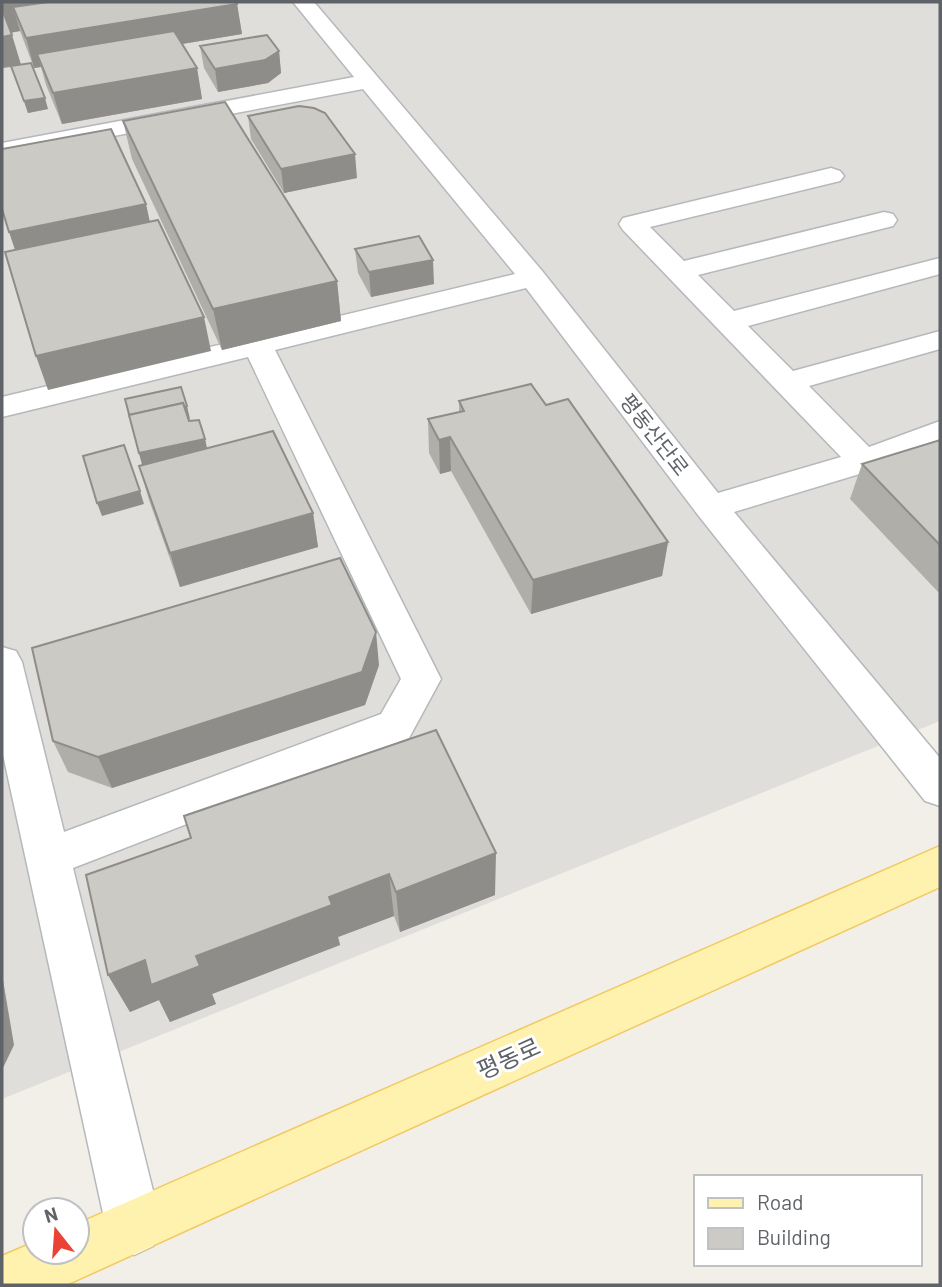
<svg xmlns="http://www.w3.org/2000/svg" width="942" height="1287" font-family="Barlow,'Noto Sans KR',sans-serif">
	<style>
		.industrial { fill: #e0deda }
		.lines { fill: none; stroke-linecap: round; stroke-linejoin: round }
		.minor-casing { stroke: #b5b8bc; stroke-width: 3 }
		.major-casing { stroke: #f2c960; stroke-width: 3 }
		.minor { fill: #fff; fill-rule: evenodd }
		.major { fill: #fff2af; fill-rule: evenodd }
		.wall { fill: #afaea9 }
		.shaded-wall { fill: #8f8d8a }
		.building { fill: #cccac5; stroke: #8f8d8a; stroke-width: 2 }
		.labels { text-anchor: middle; stroke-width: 6; stroke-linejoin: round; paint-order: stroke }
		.street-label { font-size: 21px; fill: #5f6368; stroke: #fff }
		.near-street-label { font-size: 24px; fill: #5f6368; stroke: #fff }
	</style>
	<rect width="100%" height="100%" fill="#f1efe8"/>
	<!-- industrial -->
	<path class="industrial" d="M2 2H940V721L2 1099Z"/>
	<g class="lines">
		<!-- minor casing -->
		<g class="minor-casing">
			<path id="minor" d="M293 2H314L543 272 718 493 841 457 623 230 619 224 623 218 831 168 840 171 844 176 840 181 650 227 684 261 884 212 893 214 897 220 893 226 698 275 734 311 940 258V274L748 326 793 371 940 331V349L809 386 869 447 940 421V444L876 469 734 512 940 758V806L925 801 698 515 526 288 275 350 441 679 409 738 73 868 162 1227 153 1246 134 1255 115 1246 106 1227 2 750V647L16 651 22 662 64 832 381 714 401 679 248 357 2 417V397L515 274 363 89 2 157V143L354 77Z"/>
		</g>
		<!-- major casing -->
		<g class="major-casing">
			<path id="major" d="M940 846V887L66 1285H2V1256L35 1242V1252H77V1224Z"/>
		</g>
		<!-- minor -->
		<use href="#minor" class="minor"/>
		<!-- major -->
		<use href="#major" class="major"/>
	</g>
	<!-- wall -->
	<g class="wall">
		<path d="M2 2H40V3L44 2H236L237 4 242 34 182 44 197 68 202 99 62 124 46 85 41 67 34 68 20 31 11 33 21 65 48 109 28 113 12 67 2 68Z"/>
		<path d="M200 46 279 51 281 73 268 83 218 92 204 68Z"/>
		<path d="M248 116 357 178 284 193 251 139Z"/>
		<path d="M123 121 337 281 341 321 222 350 132 159Z"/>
		<path d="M355 249 434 284 371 297 358 273Z"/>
		<path d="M459 401 546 405 668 542 662 576 531 614 451 471 440 474 429 453 428 419 459 412Z"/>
		<path d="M130 418 190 419 188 420 189 421 205 439 207 448 313 513 318 547 180 587 149 500 139 466 142 465Z"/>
		<path d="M940 440V594L850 499 862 464Z"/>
		<path d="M379 665 365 705 112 788 68 772 53 741Z"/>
		<path d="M191 838 495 895 400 932 394 916 338 937 340 945 212 994 216 1004 170 1022 159 1000 130 1012 108 975Z"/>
	</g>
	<!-- shaded-wall -->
	<g class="shaded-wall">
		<path d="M12 2H40L46 27 13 7 20 31 2 34V3Z"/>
		<path d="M237 4 242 34 43 67 37 54 41 67 34 68 26 38Z"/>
		<path d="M12 35 21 65 2 68V37Z"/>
		<path d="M279 51 281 73 268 83 218 92 215 69Z"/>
		<path d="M197 68 202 99 62 124 53 93Z"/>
		<path d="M45 98 48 109 28 113 24 101Z"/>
		<path d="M355 154 357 178 284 193 281 169Z"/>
		<path d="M146 204 153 236 20 265 9 232Z"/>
		<path d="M433 260 434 284 371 297 369 272Z"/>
		<path d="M337 281 341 321 222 350 213 309Z"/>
		<path d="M204 317 211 351 48 390 36 356Z"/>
		<path d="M187 406 190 419 133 431 130 418Z"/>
		<path d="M450 437 451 471 440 474 439 440Z"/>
		<path d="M205 439 210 463 146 478 139 453Z"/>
		<path d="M140 491 144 504 102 516 97 503Z"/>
		<path d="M313 513 318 547 180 587 170 553Z"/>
		<path d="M668 542 662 576 531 614 533 580Z"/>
		<path d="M376 632 379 665 365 705 112 788 98 757Z"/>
		<path d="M496 853 495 895 400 932 396 892Z"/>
		<path d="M389 874 394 916 338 937 340 945 212 994 216 1004 170 1022 159 1000 130 1012 108 975 145 960 196 956 329 897Z"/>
		<path d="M2 974 14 1045 2 1070Z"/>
	</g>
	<!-- building -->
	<g class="building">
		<path d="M48 2H236L237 4 26 38 13 7Z"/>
		<path d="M2 9 12 35 2 37Z"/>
		<path d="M174 31 197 68 53 93 37 54Z"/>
		<path d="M267 35 279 51 265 60 215 69 200 46Z"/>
		<path d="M31 63 45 98 24 101 11 66Z"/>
		<path d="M225 102 337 281 213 309 123 121Z"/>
		<path d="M299 106 314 108 325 113 355 154 281 169 248 116Z"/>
		<path d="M111 129 146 204 9 232 2 209V149Z"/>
		<path d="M158 220 204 317 36 356 5 252Z"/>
		<path d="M419 236 433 260 369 272 355 249Z"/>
		<path d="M531 384 546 405 568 399 668 542 533 580 450 437 439 440 428 419 464 411 459 401Z"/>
		<path d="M181 387 187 406 184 407 183 403 129 415 130 418 125 399Z"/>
		<path d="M183 403 189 421 199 420 205 439 139 453 129 415Z"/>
		<path d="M273 431 313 513 170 553 139 466Z"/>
		<path d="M940 440V545L862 464Z"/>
		<path d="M124 445 140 491 97 503 83 456Z"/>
		<path d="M340 558 376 632 362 672 98 757 53 741 32 648Z"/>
		<path d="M436 730 496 853 396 892 389 874 329 897 332 905 196 956 200 966 151 985 145 960 108 975 86 875 191 838 184 816Z"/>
	</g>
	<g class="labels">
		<!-- street labels -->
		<g class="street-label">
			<text transform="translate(654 435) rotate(52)" y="7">평동산단로</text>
		</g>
		<!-- near-street labels -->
		<g class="near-street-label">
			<text transform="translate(509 1059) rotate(-24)" y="8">평동로</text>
		</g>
	</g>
	<!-- border -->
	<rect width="942" height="1287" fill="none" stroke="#5f6368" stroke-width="7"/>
	<!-- legend -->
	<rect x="694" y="1175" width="228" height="91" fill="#ffffff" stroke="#bfc1c3" stroke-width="2"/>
	<rect x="708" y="1198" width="35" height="10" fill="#fff2af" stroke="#bfc1c3" stroke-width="2"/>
	<text x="757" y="1210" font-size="21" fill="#5f6368">Road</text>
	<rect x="708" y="1228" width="35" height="21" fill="#cccac5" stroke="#bfc1c3" stroke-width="2"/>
	<text x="757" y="1245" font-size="21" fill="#5f6368">Building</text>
	<!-- north arrow -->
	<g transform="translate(56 1231) rotate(343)"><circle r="33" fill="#ffffff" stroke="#bfc1c3" stroke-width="2"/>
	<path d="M0-5L12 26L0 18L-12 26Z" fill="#ea4335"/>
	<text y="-10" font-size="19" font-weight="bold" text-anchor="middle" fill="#5f6368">N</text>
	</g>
</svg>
